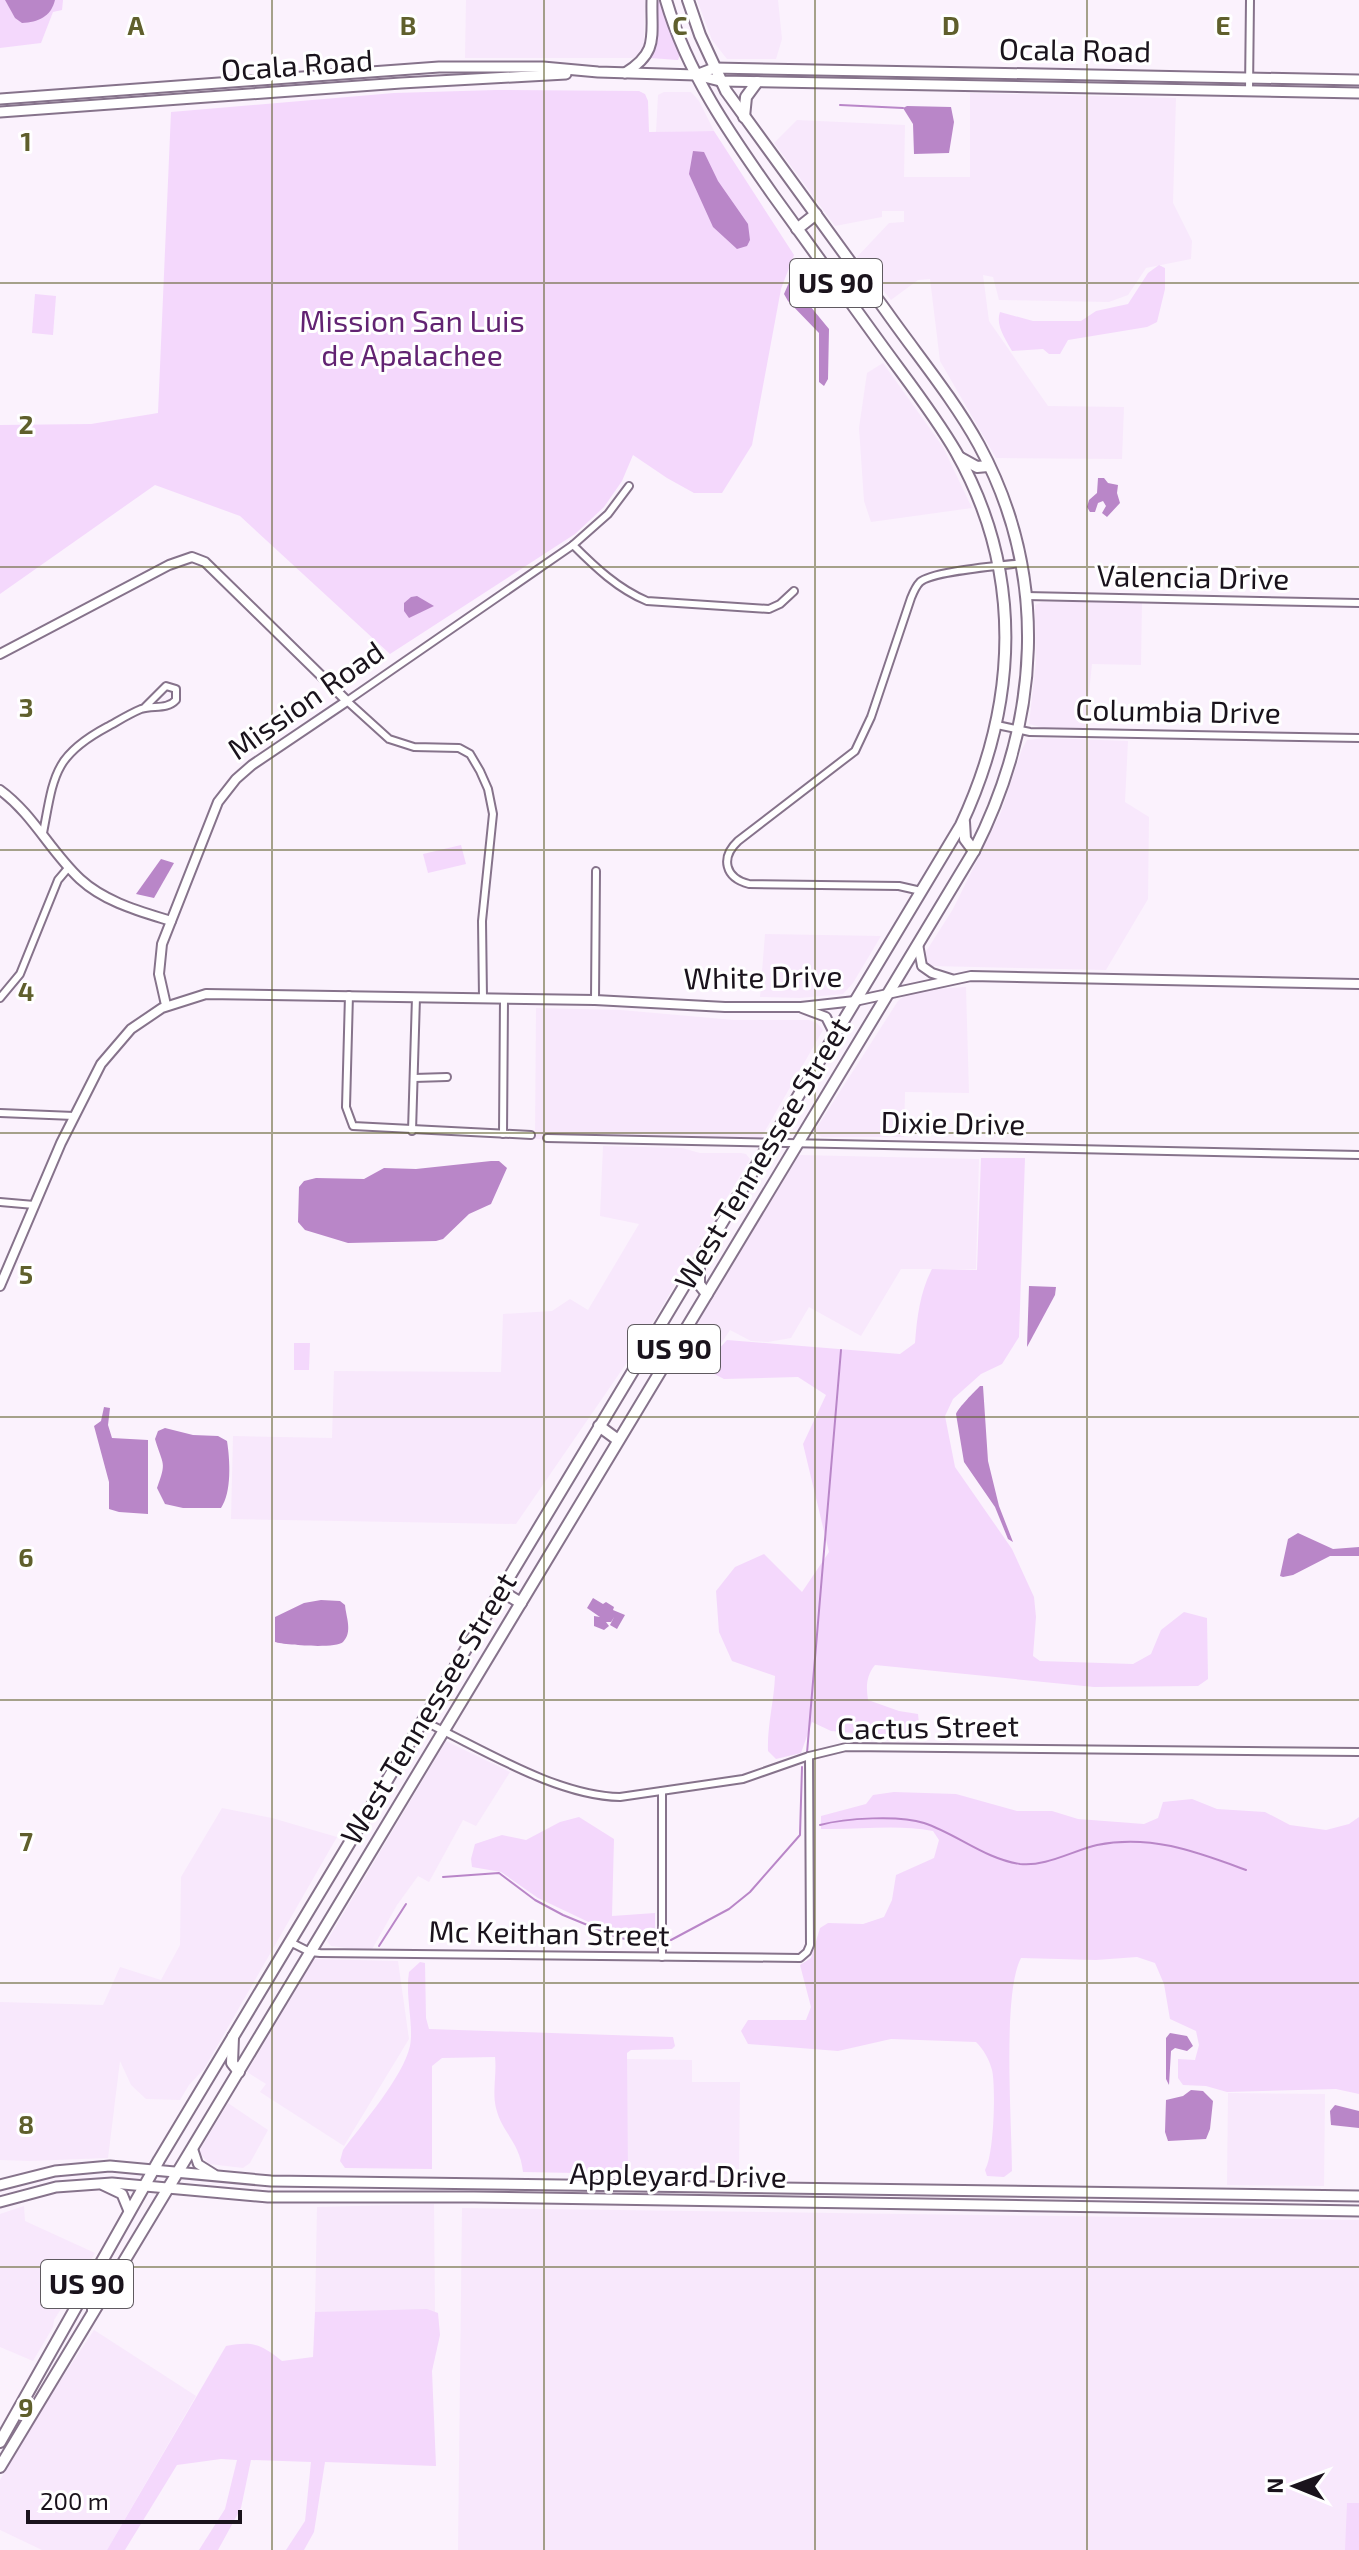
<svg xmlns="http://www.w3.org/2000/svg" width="1359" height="2550" font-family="'Exo 2',sans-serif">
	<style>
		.built { fill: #f8e8fc }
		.green { fill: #f4d8fc }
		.water { fill: #b986c8 }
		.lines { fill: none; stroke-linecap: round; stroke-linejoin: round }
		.stream { stroke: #b986c8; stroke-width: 2 }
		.minor-casing { stroke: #86738b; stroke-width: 10 }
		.tertiary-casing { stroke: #86738b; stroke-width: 12 }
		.secondary-casing { stroke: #86738b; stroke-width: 13 }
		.primary-casing { stroke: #86738b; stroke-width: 14 }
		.minor { stroke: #fff; stroke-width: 6 }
		.tertiary { stroke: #fff; stroke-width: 8 }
		.secondary { stroke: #fff; stroke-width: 9 }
		.primary { stroke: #fff; stroke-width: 10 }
		.grid { fill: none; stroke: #5f5f2c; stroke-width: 2; stroke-opacity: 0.55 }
		.labels { text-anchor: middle; stroke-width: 6; stroke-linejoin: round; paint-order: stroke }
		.shield { fill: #fff; stroke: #5f5a60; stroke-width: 2 }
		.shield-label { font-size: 28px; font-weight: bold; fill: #1a131c }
		.street-label { font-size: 30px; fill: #1a131c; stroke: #fff }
		.park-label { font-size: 30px; fill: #622372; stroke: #fff }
		.grid-label { font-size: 26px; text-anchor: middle; font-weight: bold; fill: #5f5f2c; stroke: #fff; stroke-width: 6; stroke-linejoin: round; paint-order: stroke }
	</style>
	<rect width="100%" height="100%" fill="#fbf2fd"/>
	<!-- built -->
	<g class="built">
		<path d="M466 0H645L644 46 641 53 634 58H465Z"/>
		<path d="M697 0H778L782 39 776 59H727L712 40Z"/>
		<path d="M664 92H691L699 101 714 131 656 132 658 95Z"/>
		<path d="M970 93 1176 98 1173 203 1192 241 1191 259 1146 268 1128 295 1109 302 999 300 993 277 983 275 989 321 1048 406 1124 407 1122 459 996 458 940 361 930 279 918 280 891 300 857 257 889 223 904 222V211H882V217L835 226 774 143 797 120 905 125 904 177H970Z"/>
		<path d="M883 363 943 447 972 508 871 522 864 501 859 428 867 373Z"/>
		<path d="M1042 602H1142L1141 665 1092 664 1085 730 1047 729 1029 724 1036 662 1035 605Z"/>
		<path d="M1046 738 1128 741 1125 802 1149 817 1148 899 1106 970 931 966 927 963 925 953 953 909 1001 812 1022 749 1027 740Z"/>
		<path d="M765 934 881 936 853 983 843 994 800 998 760 997Z"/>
		<path d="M966 987 969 1093 905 1092 904 1137H822L814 1132 898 1001 904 996 935 989Z"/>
		<path d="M536 1008 621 1010 734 1020H809L817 1023 823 1030 761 1138 535 1139Z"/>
		<path d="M603 1146 682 1148 700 1153H741L746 1154 750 1159 641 1342 516 1524 231 1519 233 1436 332 1438 334 1371 501 1372 503 1314 552 1311 570 1299 588 1310 639 1224 600 1216Z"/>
		<path d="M799 1155 979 1159 976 1269H901L861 1336 809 1307 791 1338 768 1342 751 1341 730 1330 716 1351 685 1344Z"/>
		<path d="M446 1741 510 1772 476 1826 463 1820 429 1882 418 1876 397 1905 371 1951 331 1946 327 1941Z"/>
		<path d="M222 1808 272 1818 337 1837 204 2069 189 2085 180 2100 146 2099 131 2085 120 2061 108 2158 30 2161 0 2160V2002L103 2005 120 1967 161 1980 180 1945 181 1877Z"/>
		<path d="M314 1959 398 1961 409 2039 344 2146 260 2092 266 2084 247 2072Z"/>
		<path d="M627 2059 692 2060V2082H740L739 2174 625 2173Z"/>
		<path d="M1228 2093 1325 2094 1324 2186 1227 2185Z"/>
		<path d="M228 2103 268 2130 250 2163 243 2168 209 2164 200 2153 201 2148Z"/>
		<path d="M434 2204 435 2314 315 2312 317 2207Z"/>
		<path d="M24 2206 25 2221 95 2253 75 2286 71 2299 64 2304 54 2320 53 2327 33 2361 0 2347V2214Z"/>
		<path d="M462 2208 1359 2220V2550H458Z"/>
		<path d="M94 2330 196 2396 107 2550H42L0 2530V2480L48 2399Z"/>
	</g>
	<!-- green -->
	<g class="green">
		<path d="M0 0H63L62 10 53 12 41 43 0 48Z"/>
		<path d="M655 0H660L680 55 678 60 650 58 654 50Z"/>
		<path d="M496 90 639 91 645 94 648 101 649 132 714 131 794 255 781 289 752 445 722 493H694L667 478 633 455 622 481 604 507 575 534 390 654 240 516 155 485 0 594V425L91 424 158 413 171 112 394 93Z"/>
		<path d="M1159 265 1165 268V289L1157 322 1147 327 1068 340 1060 354H1049L1043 349 1012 351C1006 340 995 325 1000 312L1033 321H1081L1096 311 1128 304 1148 273Z"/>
		<path d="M35 294 56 296 53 335 32 333Z"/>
		<path d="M461 845 466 864 428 873 423 854Z"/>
		<path d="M981 1158H1025L1019 1337 1002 1364 981 1374 953 1399 945 1416 955 1467 1012 1549 1034 1597 1036 1617 1033 1656 1040 1661 1133 1664 1151 1654 1161 1630 1184 1612 1207 1618 1208 1679 1198 1686 1094 1687 875 1665C866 1676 866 1687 868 1700L899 1711 918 1714 920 1733 912 1738 831 1731 812 1722 801 1753 776 1759 768 1751C767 1726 774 1702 775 1676L732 1661 719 1632 716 1591 735 1567 764 1554 802 1592 829 1552 803 1444 826 1395 798 1377 724 1379 683 1358 689 1346 716 1352 727 1340 900 1354 915 1343C917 1317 920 1292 932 1269L977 1270Z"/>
		<path d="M294 1343H310L309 1370H294Z"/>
		<path d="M894 1792 956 1794 1017 1811H1052L1078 1819 1144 1824 1158 1818 1163 1802 1192 1799 1217 1809 1265 1812 1290 1825 1326 1830 1349 1824 1359 1817V2094L1336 2089 1227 2092 1206 2086 1183 2085 1178 2078V2059L1195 2060 1199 2045 1196 2031 1170 2019 1164 1984 1155 1963 1137 1957 1096 1960 1021 1958C1002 1994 1012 2124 1012 2171L1004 2177 987 2176 985 2170C994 2156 996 2087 992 2070 989 2059 984 2050 976 2042L891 2039 838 2051 748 2044 741 2031 748 2020H806L811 2007 800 1965 811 1958 820 1928 828 1923 863 1924 884 1917 892 1900 896 1875 934 1858 939 1840 933 1831C896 1824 859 1830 821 1829V1816L866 1804 873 1795Z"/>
		<path d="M579 1817 614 1839 612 1916 655 1913V1938L618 1936 538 1898 501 1872 472 1867 471 1859 475 1844 502 1835 526 1840 560 1822Z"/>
		<path d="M420 1962 425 1963 426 2018 429 2029 673 2037 675 2046 672 2049 631 2050 627 2053 628 2174 523 2172C520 2142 502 2133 496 2108 492 2092 497 2073 495 2057L442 2058 432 2066V2169L345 2168 340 2161 343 2150C362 2124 403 2077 410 2046 414 2025 405 1996 409 1972Z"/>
		<path d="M427 2309 438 2313 440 2335 432 2371 436 2466 325 2462 314 2532 304 2550H286L305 2521 311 2462 251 2460 241 2508 218 2550H199L225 2509 237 2460 221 2459 177 2465 125 2550H107L226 2346C253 2341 261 2344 282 2361L313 2357 315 2312Z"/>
		<path d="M1347 2503H1359V2550H1345Z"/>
	</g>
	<!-- water -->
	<g class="water">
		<path d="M5 0H55C51 17 38 22 22 23L15 18Z"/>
		<path d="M907 106 951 107 954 122 949 153 914 154 913 124 903 108Z"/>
		<path d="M693 151 704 152 718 181 748 224 750 240 747 246 737 249 713 227 689 174Z"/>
		<path d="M791 278 795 279 801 295 829 329 828 379 824 386 819 382V333L788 301 784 294Z"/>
		<path d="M1098 478H1104L1108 483 1118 485 1117 493 1120 503 1107 517 1102 513 1106 506 1103 501 1098 503 1095 512H1090L1087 507 1089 500 1097 493Z"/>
		<path d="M417 596 434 606 409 618 404 611V603L411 597Z"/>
		<path d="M161 859 174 863 154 898 136 894Z"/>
		<path d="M491 1161H499L507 1168 491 1204 469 1214 443 1239 436 1241 348 1243 305 1230 298 1222 299 1187 304 1181 316 1178 364 1179 384 1168 416 1169Z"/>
		<path d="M1029 1286 1056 1287 1055 1295 1027 1347Z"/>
		<path d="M980 1386H983L988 1461 999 1506 1013 1542 1008 1539 995 1507 964 1462 956 1414C959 1407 974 1392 980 1386Z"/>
		<path d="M104 1407 110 1408 108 1425 112 1438 148 1440V1514L119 1512 109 1509V1482L94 1426 101 1421Z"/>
		<path d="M165 1428 193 1435 218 1436 227 1441C230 1460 232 1492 221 1508H183L165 1504 157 1488C167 1461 163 1466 155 1439L158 1431Z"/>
		<path d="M1298 1533 1333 1549 1359 1547V1556H1330L1293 1575 1283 1577 1280 1576 1288 1539Z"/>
		<path d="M593 1598 603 1604 606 1602 614 1607 613 1610 625 1615 617 1629 610 1625 614 1617 611 1622H606L609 1626 604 1630 594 1626V1616L600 1617 587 1608Z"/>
		<path d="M321 1600 340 1601 345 1605C346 1617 353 1632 343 1642 336 1649 284 1645 275 1642V1617L304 1603Z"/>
		<path d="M1170 2033 1187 2036 1193 2046 1187 2051 1175 2048 1171 2051 1169 2085 1166 2079V2038Z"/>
		<path d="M1191 2090 1203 2091 1213 2101 1210 2129 1206 2139 1168 2141 1165 2132 1166 2100 1183 2096Z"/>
		<path d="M1335 2105 1359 2111V2128L1331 2125 1330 2111Z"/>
	</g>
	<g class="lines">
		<!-- stream -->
		<g class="stream">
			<path d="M840 105 903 108"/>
			<path d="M807 1753 841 1350"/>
			<path d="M820 1825C845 1818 900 1815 924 1823 957 1834 985 1859 1020 1864 1045 1867 1072 1851 1097 1845 1151 1834 1197 1852 1246 1870"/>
			<path d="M443 1877 499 1873 535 1900 563 1915 619 1938 648 1942"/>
			<path d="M671 1940 729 1909 750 1892 800 1835 802 1767"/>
			<path d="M379 1946 406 1904"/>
		</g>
		<!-- minor casing -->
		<g class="minor-casing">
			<g id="minor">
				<path d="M1249 91 1250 0"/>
				<path d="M573 545C595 567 618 589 647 601L769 609 780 604 794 591"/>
				<path d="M1026 596 1359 603"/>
				<path d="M997 725 1030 732 1359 738"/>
				<path d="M43 833C54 776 53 756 107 727 118 721 129 714 141 709 153 705 167 710 176 700V689L166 686 144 708"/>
				<path d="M921 891 899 886 749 884C725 878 720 858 738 841L855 751 871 717 911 598C913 593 916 586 920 582 932 571 1001 566 1021 563"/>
				<path d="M349 995 346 1107 353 1126 531 1135"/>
				<path d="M0 998 20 974 58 880 69 867"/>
				<path d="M483 998 482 921 493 814 488 789 480 771 470 754 459 748 414 747 389 739 347 701 573 545 608 514 629 486"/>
				<path d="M595 1000 596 871"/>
				<path d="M414 1078 447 1077"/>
				<path d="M0 1113 74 1116"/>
				<path d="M412 1131 416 997"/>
				<path d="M503 1134 504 999"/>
				<path d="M547 1138 1359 1155"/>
				<path d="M0 1202 34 1205"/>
				<path d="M423 1721C481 1748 556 1796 620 1797L743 1779 809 1756 846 1747 1359 1752"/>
				<path d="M290 1942 310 1952 320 1953 800 1958 807 1952 810 1945 809 1756"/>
				<path d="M662 1957V1791"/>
			</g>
		</g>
		<!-- tertiary casing -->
		<g class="tertiary-casing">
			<g id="tertiary">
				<path d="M0 654 169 565 192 557 205 562 347 701 252 765 236 779 218 802 162 944 159 974 166 1005"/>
				<path d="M0 790C33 814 50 851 80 879 105 902 139 911 171 921"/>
				<path d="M918 944 922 966 932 973 951 979"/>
				<path d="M802 1008 826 1017 835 1035"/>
				<path d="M0 1286 61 1143 101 1064 131 1029 162 1008 206 994 595 1000 725 1007H801L855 1001 971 976 1359 984"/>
				<path d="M193 2149 198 2164 214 2174"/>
			</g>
		</g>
		<!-- secondary casing -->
		<g class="secondary-casing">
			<g id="secondary">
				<path d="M625 73C659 52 651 37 652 0"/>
				<path d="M696 75 714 68 1359 80"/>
				<path d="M0 99 439 67H543L598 72 696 75 720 81 1359 93"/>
				<path d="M0 112 401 83 566 74"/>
				<path d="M0 2185 55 2171 110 2166 271 2181 1359 2196"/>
				<path d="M103 2185 122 2194 129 2211"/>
				<path d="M0 2202 56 2187 112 2183 268 2197H474L1359 2211"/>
			</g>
		</g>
		<!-- primary casing -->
		<g class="primary-casing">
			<g id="primary">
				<path d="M744 117 746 97 757 82"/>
				<path d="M797 229 816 214"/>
				<path d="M959 457 977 467 988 466"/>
				<path d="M964 822 965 839 974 851"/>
				<path d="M699 1265V1284L707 1294"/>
				<path d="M599 1426 618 1440"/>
				<path d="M501 1591 521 1603"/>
				<path d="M233 2037 232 2063 239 2072"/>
				<path d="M90 2279 95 2289 93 2310"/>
				<path d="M0 2442 159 2160 961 825C1018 703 1024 572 956 452 934 414 906 379 880 343 844 294 809 244 773 195 730 134 687 73 666 0"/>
				<path d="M0 2467 974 851C1040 721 1050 576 979 445 953 398 917 355 886 311 833 237 779 164 726 91L700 35 688 0"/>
			</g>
		</g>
		<!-- minor -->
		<use href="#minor" class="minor"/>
		<!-- tertiary -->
		<use href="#tertiary" class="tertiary"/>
		<!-- secondary -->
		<use href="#secondary" class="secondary"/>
		<!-- primary -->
		<use href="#primary" class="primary"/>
	</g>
	<!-- grid -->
	<path class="grid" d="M272 0V2550M544 0V2550M815 0V2550M1087 0V2550M0 283H1359M0 567H1359M0 850H1359M0 1133H1359M0 1417H1359M0 1700H1359M0 1983H1359M0 2267H1359"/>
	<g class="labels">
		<!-- shield labels -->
		<g class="shield">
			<rect x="790" y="259" width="92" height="48" rx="6"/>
			<rect x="628" y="1325" width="92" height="48" rx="6"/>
			<rect x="41" y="2260" width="92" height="48" rx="6"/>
		</g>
		<g class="shield-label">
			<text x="836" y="293">US 90</text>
			<text x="674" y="1359">US 90</text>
			<text x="87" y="2294">US 90</text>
		</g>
		<!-- street labels -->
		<g class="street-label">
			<text transform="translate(1075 51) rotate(1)" y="10">Ocala Road</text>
			<text transform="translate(297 66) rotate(-4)" y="10">Ocala Road</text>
			<text transform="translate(1193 578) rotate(1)" y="10">Valencia Drive</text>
			<text transform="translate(306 701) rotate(-35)" y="10">Mission Road</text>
			<text transform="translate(1178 712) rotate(1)" y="10">Columbia Drive</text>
			<text transform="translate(763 978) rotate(-1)" y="10">White Drive</text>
			<text transform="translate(953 1124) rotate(1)" y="10">Dixie Drive</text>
			<text transform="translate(763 1154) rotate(-59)" y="10">West Tennessee Street</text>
			<text transform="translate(429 1709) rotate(-59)" y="10">West Tennessee Street</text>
			<text transform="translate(928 1728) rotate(-1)" y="10">Cactus Street</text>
			<text transform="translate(549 1934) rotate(1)" y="10">Mc Keithan Street</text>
			<text transform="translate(678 2176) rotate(1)" y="10">Appleyard Drive</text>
		</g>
		<!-- park labels -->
		<g class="park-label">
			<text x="412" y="332">Mission San Luis<tspan x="412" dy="34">de Apalachee</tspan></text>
		</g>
	</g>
	<g class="grid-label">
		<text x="136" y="35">A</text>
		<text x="408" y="35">B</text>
		<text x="680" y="35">C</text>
		<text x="951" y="35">D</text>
		<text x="1223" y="35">E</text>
		<text x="26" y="151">1</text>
		<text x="26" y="434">2</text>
		<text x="26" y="717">3</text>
		<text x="26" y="1001">4</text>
		<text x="26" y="1284">5</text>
		<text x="26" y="1567">6</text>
		<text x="26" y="1851">7</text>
		<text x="26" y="2134">8</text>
		<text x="26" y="2417">9</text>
	</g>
	<!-- north arrow -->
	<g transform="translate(1295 2486) rotate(271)" stroke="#ffffff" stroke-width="6" paint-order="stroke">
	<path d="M0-6L14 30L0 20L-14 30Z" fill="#1a131c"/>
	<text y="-12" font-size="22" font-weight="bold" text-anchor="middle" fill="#1a131c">N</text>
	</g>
	<!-- scale -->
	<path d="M28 2510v12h212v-12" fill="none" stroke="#1a131c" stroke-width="4"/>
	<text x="40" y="2510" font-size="24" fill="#1a131c" stroke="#ffffff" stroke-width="6" paint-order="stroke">200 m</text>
</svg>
